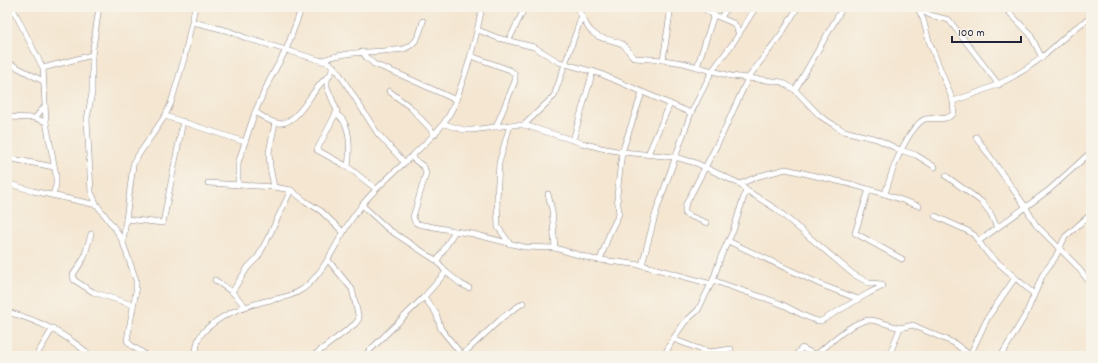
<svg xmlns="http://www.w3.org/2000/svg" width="1098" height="363" font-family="Dekko,sans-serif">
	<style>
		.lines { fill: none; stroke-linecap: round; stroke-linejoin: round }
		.minor-casing { stroke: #8b8486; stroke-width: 6 }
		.minor { stroke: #fff; stroke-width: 5 }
	</style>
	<rect width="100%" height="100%" fill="#f7f3e8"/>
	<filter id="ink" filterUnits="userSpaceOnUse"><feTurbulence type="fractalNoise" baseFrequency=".025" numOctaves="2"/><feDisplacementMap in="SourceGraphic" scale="8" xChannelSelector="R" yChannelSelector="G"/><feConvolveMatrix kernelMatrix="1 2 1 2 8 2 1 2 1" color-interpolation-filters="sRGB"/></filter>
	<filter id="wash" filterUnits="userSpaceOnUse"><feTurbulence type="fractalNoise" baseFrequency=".012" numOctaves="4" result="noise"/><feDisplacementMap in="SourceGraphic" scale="16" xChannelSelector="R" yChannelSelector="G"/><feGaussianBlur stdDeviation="0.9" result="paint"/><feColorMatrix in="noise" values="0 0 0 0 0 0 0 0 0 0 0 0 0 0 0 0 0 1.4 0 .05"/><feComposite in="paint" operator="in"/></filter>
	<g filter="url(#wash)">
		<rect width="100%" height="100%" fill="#f4e6d1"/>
	</g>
	<g filter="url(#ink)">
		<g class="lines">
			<!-- minor casing -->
			<g class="minor-casing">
				<g id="minor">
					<path d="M12 7 43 68 46 122 56 175V185L53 195"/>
					<path d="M99 7 92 55V93L87 119 91 192 97 205 116 230 123 242"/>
					<path d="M575 7C582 13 584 23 590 30 600 41 610 38 622 44 627 47 629 54 635 58L663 60 683 63 731 76 782 82 795 90 820 116 834 125 844 131 877 139 900 150 916 155 935 167"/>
					<path d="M701 7 714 15 733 23 736 26 739 35"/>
					<path d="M1004 7 1030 34 1042 58"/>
					<path d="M918 9 930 15 949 20 999 85"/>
					<path d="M721 17 728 7"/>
					<path d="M193 22 229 31 246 38 329 63 334 67 339 73 378 134 404 162"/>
					<path d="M478 30 498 38 534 47 559 62 601 74 691 113"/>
					<path d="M509 40 525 7"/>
					<path d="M362 52 367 58 374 64 401 75 456 100"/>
					<path d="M471 56 510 70 515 74V81L496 127"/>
					<path d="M322 60C352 50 374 53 404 49 417 44 420 34 423 21"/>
					<path d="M663 60 671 7"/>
					<path d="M7 62 43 81"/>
					<path d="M334 67 327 80V87L337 111 317 150 348 167 376 189"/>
					<path d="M697 67 714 15"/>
					<path d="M43 68 92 55"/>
					<path d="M795 90 843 7"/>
					<path d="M389 91 410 107 435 134"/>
					<path d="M953 101C987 90 1013 80 1041 58 1058 45 1072 27 1091 18"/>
					<path d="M255 112C262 116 270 122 277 123 299 127 313 85 328 77"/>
					<path d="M336 114C352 122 350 151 348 167"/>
					<path d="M165 116 245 142"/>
					<path d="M7 117 35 118 46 122"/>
					<path d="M35 118 45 106"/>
					<path d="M444 124 464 130H472L510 125H524L582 143 601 148 622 152 675 157 696 163 740 184 746 190 776 209 853 274 869 283 882 284 883 286 869 293 821 321H818C805 318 793 309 781 304 758 295 735 289 713 280"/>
					<path d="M510 125 499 163 497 199 498 227 510 244"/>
					<path d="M524 125 554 96 582 15"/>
					<path d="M976 137 1025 206 1036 225 1075 264 1091 284"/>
					<path d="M573 140 593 71"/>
					<path d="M648 154 670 104"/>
					<path d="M411 157 424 167 426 173 413 217 415 222 418 224 455 231"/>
					<path d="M7 158 54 167"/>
					<path d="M946 176 982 202 991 214 997 228"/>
					<path d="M7 183 33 191 97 205"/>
					<path d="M208 183 274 187 291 190 305 201 321 211 343 232"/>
					<path d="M740 184 759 176 786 169 850 184 885 194 919 206"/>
					<path d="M238 185V163L255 112 270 79 286 50 302 7"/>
					<path d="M274 187 270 167 269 152 275 123"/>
					<path d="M869 189 855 233 902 259"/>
					<path d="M548 194 552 210 555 248"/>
					<path d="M885 194C892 171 897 155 910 134 915 128 918 122 925 119 935 117 947 122 954 113L953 101 929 41 923 19 917 7"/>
					<path d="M362 205 388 229 437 261 446 272 424 297 436 313 441 329 462 355"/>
					<path d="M935 216 968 231 974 235 988 254 1034 294"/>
					<path d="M126 219 163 223 183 121"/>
					<path d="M707 223 685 214V206L722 135 748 78 782 33 798 7"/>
					<path d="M91 234 84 258 73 275 74 280 93 292 133 305"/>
					<path d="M728 241 822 285 858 299"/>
					<path d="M979 241 1049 190 1091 152"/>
					<path d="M600 260 610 232 619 214 617 195 622 152 642 93"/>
					<path d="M437 261 455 231 473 234 524 247 555 248 592 259 642 265 711 284"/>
					<path d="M642 265 656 212 691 113 712 71 733 43 756 7"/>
					<path d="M446 272 461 284 469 288"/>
					<path d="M215 280 232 292 245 306"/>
					<path d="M232 292 248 267 258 257 270 234 291 190"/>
					<path d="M7 312C39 320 66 334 91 356"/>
					<path d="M673 339 702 350 710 352 731 349"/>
					<path d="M796 355 800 350 802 348 817 356"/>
					<path d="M816 355C829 344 853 320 870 320 880 321 891 326 900 328"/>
					<path d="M970 355 988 317 1015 278"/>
					<path d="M36 356 53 328"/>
					<path d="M146 356C141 349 131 349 127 340L136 291V280L123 243 133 165 135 160 165 116 171 103 184 59 195 7"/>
					<path d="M196 356C196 341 199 334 211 325 227 312 246 306 266 301 279 298 291 297 303 289 322 274 331 253 343 233 348 223 355 214 362 205 386 175 419 154 443 124 453 112 457 97 462 83 471 58 477 33 482 7"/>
					<path d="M313 356 355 324 359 319 352 289 328 260"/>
					<path d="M364 356 424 297"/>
					<path d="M461 356 503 317 523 303"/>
					<path d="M664 356 673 339 684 323 698 310 713 280 721 256 733 231 746 190"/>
					<path d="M889 356 900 328 913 325 917 327 954 343 971 356"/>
					<path d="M1001 356 1026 314 1043 274 1055 258 1065 237 1091 214"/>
				</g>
			</g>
			<!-- minor -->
			<use href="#minor" class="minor"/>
		</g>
	</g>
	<!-- margin -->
	<rect width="1098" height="363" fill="none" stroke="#f7f3e8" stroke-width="24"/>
	<!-- scale -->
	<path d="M952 36v6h69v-6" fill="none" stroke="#22223b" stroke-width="2"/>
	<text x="958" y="36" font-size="12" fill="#22223b" stroke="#f7f3e8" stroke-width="3" paint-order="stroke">100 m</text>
</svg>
